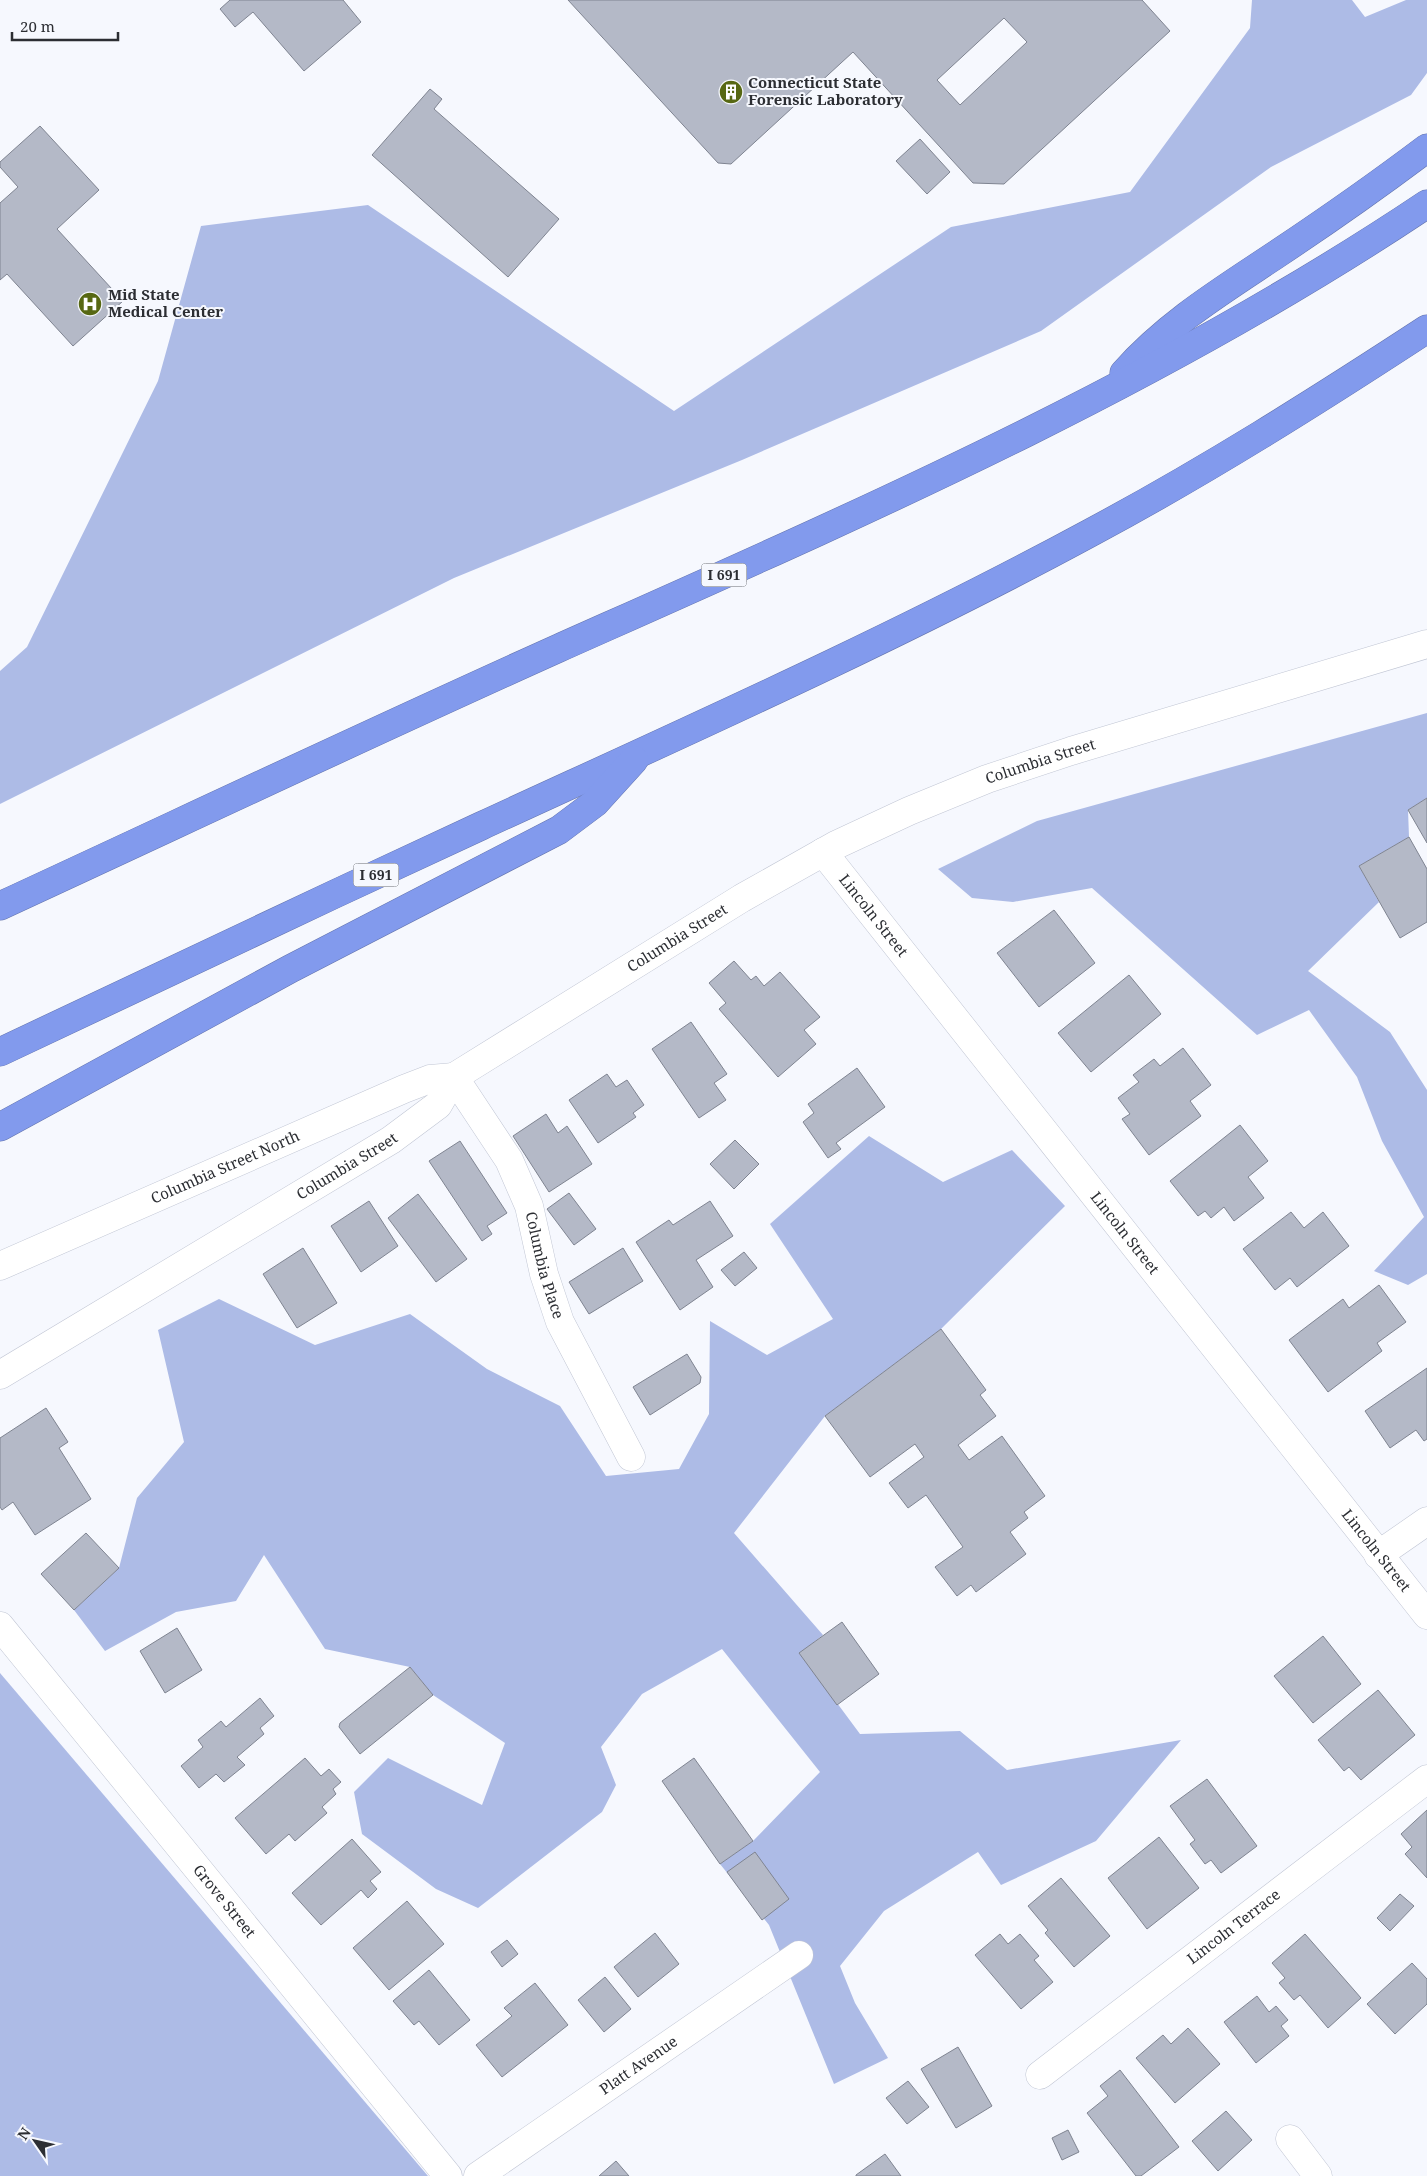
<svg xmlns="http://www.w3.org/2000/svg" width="1427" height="2176" font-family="'Noto Serif',serif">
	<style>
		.forest { fill: #adbbe6 }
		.building { fill: #b4b9c7; stroke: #7f8491; fill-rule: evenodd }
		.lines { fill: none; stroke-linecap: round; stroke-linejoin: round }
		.minor-casing { stroke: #c1c6d4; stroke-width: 29 }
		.tertiary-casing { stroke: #c1c6d4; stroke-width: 29 }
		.motorway-casing { stroke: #6474ac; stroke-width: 29 }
		.minor { stroke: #fff; stroke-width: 28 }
		.tertiary { stroke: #fff; stroke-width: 28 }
		.motorway { stroke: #829aed; stroke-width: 28 }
		.labels { text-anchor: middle; stroke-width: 4; stroke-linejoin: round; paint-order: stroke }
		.shield { fill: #f6f8fe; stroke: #696b70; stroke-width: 1 }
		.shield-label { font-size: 14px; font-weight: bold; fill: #2c2e33 }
		.poi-label { font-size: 15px; font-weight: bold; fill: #2c2e33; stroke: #f6f8fe; text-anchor: start }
		.street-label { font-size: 15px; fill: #2c2e33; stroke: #f6f8fe }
	</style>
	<rect width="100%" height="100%" fill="#f6f8fe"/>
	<!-- forest -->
	<g class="forest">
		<path d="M1252 0H1352L1365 17 1406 0H1427V73L1411 95 1271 167 1041 331 742 460 454 578 0 804V671L27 647 158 381 201 226 368 205 674 411 951 227 1130 192 1250 28Z"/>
		<path d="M1427 713V798L1408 810 1409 837 1359 866 1379 902 1308 971 1390 1032 1427 1090V1274L1408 1285 1374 1271 1424 1217 1382 1141 1357 1077 1309 1010 1257 1035 1092 888 1013 902 972 898 938 869 1037 821Z"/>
		<path d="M869 1136 943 1182 1012 1150 1065 1206 941 1329 825 1416 734 1533 823 1635 800 1653 860 1734 960 1731 1007 1770 1181 1740 1096 1841 1001 1885 978 1852 884 1911 840 1966 855 2003 888 2058 834 2084 769 1925 720 1864 753 1841 820 1772 722 1649 642 1694 601 1747 616 1785 602 1812 478 1908 436 1889 362 1834 354 1792 388 1758 482 1805 505 1743 433 1695 410 1667 325 1649 264 1555 236 1601 176 1612 105 1651 74 1610 119 1568 137 1498 184 1442 158 1330 219 1299 315 1345 410 1314 487 1369 560 1406 606 1476 679 1469 709 1414 710 1321 767 1355 833 1319 770 1224Z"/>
		<path d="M0 1673 428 2176H0Z"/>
	</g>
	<!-- building -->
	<g class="building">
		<path d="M230 0H343L361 22 304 71 253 12 235 27 220 9Z"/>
		<path d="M568 0H1142L1170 31 1004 184 973 183 853 52 731 164 718 163ZM1004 18 1027 42 960 105 937 80Z"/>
		<path d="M430 89 442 99 434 109 559 219 508 277 372 155Z"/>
		<path d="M40 126 99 190 57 229 123 301 73 346 7 274 0 280V203L18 187 0 167V162Z"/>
		<path d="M920 139 950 172 927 194 896 161Z"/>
		<path d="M1427 798V843L1408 810Z"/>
		<path d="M1409 837 1427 869V922L1400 938 1359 866Z"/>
		<path d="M1054 910 1095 963 1039 1007 997 953Z"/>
		<path d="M734 961 751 980 756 976 764 986 780 972 820 1017 804 1030 816 1044 778 1077 719 1009 726 1003 709 983Z"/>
		<path d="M1129 975 1161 1014 1091 1072 1058 1033Z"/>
		<path d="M691 1022 727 1074 714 1083 726 1100 699 1118 652 1049Z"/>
		<path d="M1183 1048 1211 1085 1190 1101 1201 1116 1149 1155 1122 1119 1130 1114 1118 1098 1139 1082 1133 1075 1154 1059 1160 1066Z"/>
		<path d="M857 1068 885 1107 836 1143 841 1149 828 1158 803 1122 814 1113 808 1104Z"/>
		<path d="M607 1074 616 1087 627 1080 644 1105 633 1113 636 1117 598 1143 569 1100Z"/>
		<path d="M546 1114 558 1133 567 1126 592 1164 549 1192 513 1136Z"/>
		<path d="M1240 1125 1268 1161 1248 1177 1264 1198 1234 1221 1224 1207 1211 1218 1205 1211 1198 1216 1170 1181Z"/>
		<path d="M735 1140 759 1164 734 1189 710 1164Z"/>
		<path d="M460 1141 507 1213 487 1226 492 1234 482 1241 429 1161Z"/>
		<path d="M569 1193 596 1229 574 1245 547 1209Z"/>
		<path d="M418 1194 467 1259 436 1282 388 1218Z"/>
		<path d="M369 1201 398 1246 361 1272 331 1226Z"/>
		<path d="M710 1201 733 1236 696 1260 713 1287 680 1310 636 1242 669 1220 673 1225Z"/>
		<path d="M1291 1212 1304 1228 1323 1212 1349 1246 1297 1287 1290 1278 1275 1290 1243 1249Z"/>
		<path d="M303 1248 337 1303 297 1328 263 1274Z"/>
		<path d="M623 1248 643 1281 589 1314 569 1282Z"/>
		<path d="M744 1252 757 1268 735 1286 721 1270Z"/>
		<path d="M1379 1285 1406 1322 1377 1343 1382 1351 1328 1392 1289 1340 1343 1299 1349 1308Z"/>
		<path d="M941 1329 986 1390 980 1395 996 1416 958 1445 969 1460 1002 1436 1045 1496 1024 1512 1028 1518 1010 1532 1026 1554 976 1592 971 1585 957 1596 935 1567 963 1547 926 1495 908 1508 889 1483 924 1457 915 1444 870 1477 825 1416Z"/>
		<path d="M687 1354 701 1377 700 1383 650 1415 633 1387Z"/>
		<path d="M1427 1368V1439L1424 1441 1416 1430 1390 1448 1365 1411Z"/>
		<path d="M46 1408 68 1442 59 1448 91 1499 35 1535 13 1502 2 1510 0 1507V1438Z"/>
		<path d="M86 1533 119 1568 74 1610 41 1574Z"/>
		<path d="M842 1622 879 1674 837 1705 799 1653Z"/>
		<path d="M177 1628 202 1670 165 1693 140 1651Z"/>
		<path d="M1323 1636 1361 1684 1313 1723 1274 1676Z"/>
		<path d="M410 1667 433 1695 360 1754 339 1727 340 1723Z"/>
		<path d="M1378 1690 1415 1735 1361 1780 1349 1767 1344 1771 1318 1740Z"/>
		<path d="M260 1698 274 1716 260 1728 264 1734 237 1757 245 1765 224 1782 216 1774 199 1788 181 1766 203 1747 198 1740 221 1721 226 1727Z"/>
		<path d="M305 1758 321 1776 329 1769 341 1782 333 1789 336 1794 322 1807 327 1813 295 1841 289 1834 266 1854 235 1818Z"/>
		<path d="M694 1758 753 1841 720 1864 662 1781Z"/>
		<path d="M1207 1779 1257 1846 1221 1873 1211 1860 1205 1864 1190 1844 1195 1840 1170 1806Z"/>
		<path d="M1427 1810V1878L1405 1854 1412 1847 1401 1834Z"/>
		<path d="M1159 1837 1199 1888 1147 1929 1108 1878Z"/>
		<path d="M352 1839 381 1872 370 1881 377 1889 368 1898 361 1890 321 1925 292 1893Z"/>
		<path d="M755 1852 789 1899 762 1920 727 1872Z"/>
		<path d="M1061 1878 1110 1936 1074 1967 1045 1933 1048 1930 1028 1906Z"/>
		<path d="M1400 1894 1414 1906 1390 1931 1377 1918Z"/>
		<path d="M407 1901 444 1944 389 1990 353 1948Z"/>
		<path d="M655 1933 679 1964 638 1997 614 1967Z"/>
		<path d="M1000 1934 1008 1944 1020 1934 1039 1956 1034 1960 1053 1982 1021 2009 975 1955Z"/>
		<path d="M1305 1934 1361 1998 1328 2028 1300 1995 1294 2000 1279 1983 1285 1978 1272 1963Z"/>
		<path d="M507 1940 518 1954 502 1967 491 1952Z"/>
		<path d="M1412 1963 1427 1979V2004L1395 2034 1367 2004Z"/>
		<path d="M429 1970 470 2020 439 2045 419 2021 414 2025 393 2001Z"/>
		<path d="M605 1977 631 2009 604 2032 578 2000Z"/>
		<path d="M535 1983 568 2025 502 2077 476 2045 512 2016 504 2008Z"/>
		<path d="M1257 1996 1269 2012 1276 2006 1288 2020 1281 2026 1289 2036 1256 2063 1224 2022Z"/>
		<path d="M1188 2028 1220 2064 1175 2103 1136 2058 1163 2035 1171 2044Z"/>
		<path d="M958 2047 992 2106 956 2128 921 2069Z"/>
		<path d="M1120 2070 1179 2147 1141 2176H1136L1087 2113 1108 2096 1100 2086Z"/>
		<path d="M908 2081 929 2107 907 2124 886 2098Z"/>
		<path d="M1226 2111 1252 2140 1218 2171 1192 2141Z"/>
		<path d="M1068 2130 1079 2152 1062 2160 1052 2138Z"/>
		<path d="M885 2154 901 2176H856V2175Z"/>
		<path d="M616 2161 629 2176H599Z"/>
	</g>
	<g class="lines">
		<!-- minor casing -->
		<g class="minor-casing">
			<g id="minor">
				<path id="s1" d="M823 852 1427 1615"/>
				<path id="s2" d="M454 1077 509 1160 529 1206 544 1274 560 1322 631 1457"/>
				<path d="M1378 1555 1427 1521"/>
				<path id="s3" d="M0 1626 448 2176"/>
				<path id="s4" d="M1040 2075 1427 1779"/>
				<path d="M1290 2139 1318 2176"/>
				<path id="s5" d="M478 2176 799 1955"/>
			</g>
		</g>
		<!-- tertiary casing -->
		<g class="tertiary-casing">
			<g id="tertiary">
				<path id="s6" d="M0 1266 404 1089 430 1079 454 1077"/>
				<path id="s7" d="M0 1375 391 1140 438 1105 454 1077 742 898 836 845 909 811 987 779 1071 751 1427 644"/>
			</g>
		</g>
		<!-- motorway casing -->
		<g class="motorway-casing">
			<g id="motorway">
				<path d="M1124 373C1167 324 1223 290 1277 254 1328 220 1378 185 1427 148"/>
				<path d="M0 906C186 820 372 732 559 648 855 516 1157 385 1427 204"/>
				<path d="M0 1052C160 977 320 900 481 826 685 732 892 640 1090 533 1206 471 1317 401 1427 329"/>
				<path d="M0 1127 290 969 559 830 595 803 634 760"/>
			</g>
		</g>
		<!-- minor -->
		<use href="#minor" class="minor"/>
		<!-- tertiary -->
		<use href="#tertiary" class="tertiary"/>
		<!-- motorway -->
		<use href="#motorway" class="motorway"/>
	</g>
	<!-- icons -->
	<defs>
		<g id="building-disc" transform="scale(1.25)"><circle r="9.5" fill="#576813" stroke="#f6f8fe"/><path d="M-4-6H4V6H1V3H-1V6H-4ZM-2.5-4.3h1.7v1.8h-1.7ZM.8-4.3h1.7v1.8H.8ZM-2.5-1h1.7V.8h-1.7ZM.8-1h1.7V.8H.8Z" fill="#fff"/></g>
		<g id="hospital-disc" transform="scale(1.25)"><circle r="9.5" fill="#576813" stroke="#f6f8fe"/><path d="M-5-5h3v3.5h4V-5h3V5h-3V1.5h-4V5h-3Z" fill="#fff"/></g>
	</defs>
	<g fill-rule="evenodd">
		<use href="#building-disc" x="731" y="92"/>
		<use href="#hospital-disc" x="90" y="304"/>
	</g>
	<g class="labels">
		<!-- shield labels -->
		<g class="shield">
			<rect x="701.5" y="563.5" width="45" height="23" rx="4"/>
			<rect x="353.5" y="863.5" width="45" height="23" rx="4"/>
		</g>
		<g class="shield-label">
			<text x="724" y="580">I 691</text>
			<text x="376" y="880">I 691</text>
		</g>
		<!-- poi labels -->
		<g class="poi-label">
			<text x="748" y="88">Connecticut State<tspan x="748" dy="17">Forensic Laboratory</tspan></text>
			<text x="108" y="300">Mid State<tspan x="108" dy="17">Medical Center</tspan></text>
		</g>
		<!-- street labels -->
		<g class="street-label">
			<text dy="5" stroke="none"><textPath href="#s7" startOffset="1215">Columbia Street</textPath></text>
			<text dy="5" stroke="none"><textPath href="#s1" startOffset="81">Lincoln Street</textPath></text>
			<text dy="5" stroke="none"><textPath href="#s7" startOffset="810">Columbia Street</textPath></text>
			<text dy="5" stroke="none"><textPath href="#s7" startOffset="405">Columbia Street</textPath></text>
			<text dy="5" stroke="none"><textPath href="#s6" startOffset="246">Columbia Street North</textPath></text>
			<text dy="5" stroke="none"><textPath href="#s1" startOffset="486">Lincoln Street</textPath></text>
			<text dy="5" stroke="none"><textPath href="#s2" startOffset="211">Columbia Place</textPath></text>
			<text dy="5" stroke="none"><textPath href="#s1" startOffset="891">Lincoln Street</textPath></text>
			<text dy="5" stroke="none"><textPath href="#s3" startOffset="355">Grove Street</textPath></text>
			<text dy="5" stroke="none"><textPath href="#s4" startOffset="244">Lincoln Terrace</textPath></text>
			<text dy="5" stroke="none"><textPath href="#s5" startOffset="195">Platt Avenue</textPath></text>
		</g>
	</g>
	<!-- north arrow -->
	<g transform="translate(35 2141) rotate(304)" stroke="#f6f8fe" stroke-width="4" paint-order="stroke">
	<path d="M0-4L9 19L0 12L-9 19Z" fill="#2c2e33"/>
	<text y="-8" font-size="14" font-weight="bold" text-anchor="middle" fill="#2c2e33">N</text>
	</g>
	<!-- scale -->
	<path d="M12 32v8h106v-8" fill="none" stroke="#2c2e33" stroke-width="2.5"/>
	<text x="20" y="32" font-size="15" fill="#2c2e33" stroke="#f6f8fe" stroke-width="4" paint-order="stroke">20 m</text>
</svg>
